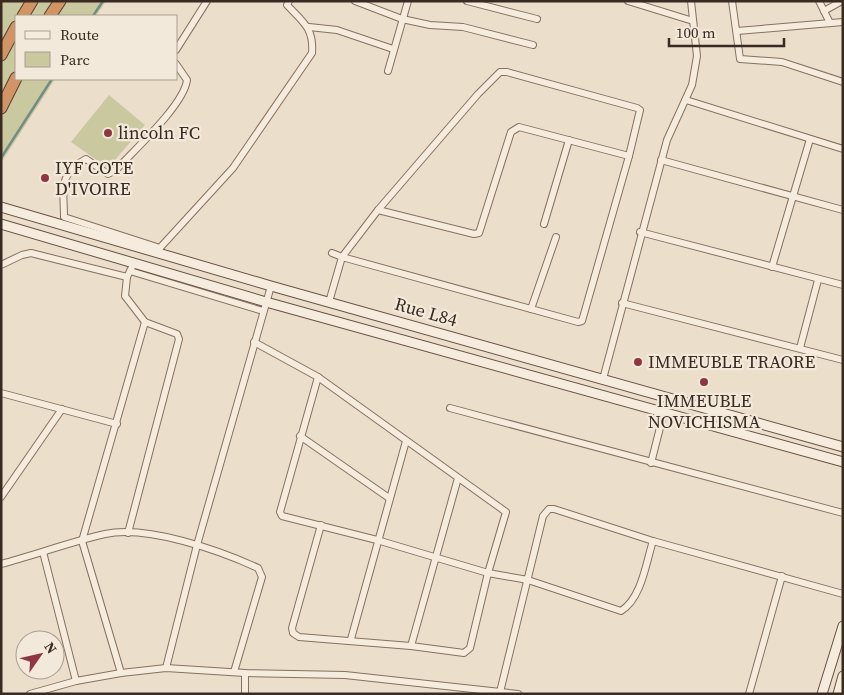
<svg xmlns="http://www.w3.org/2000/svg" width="844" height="695" font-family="'Source Serif 4',serif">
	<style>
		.green { fill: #c9c89f }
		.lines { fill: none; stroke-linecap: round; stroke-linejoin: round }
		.stream { stroke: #728e84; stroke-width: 2.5 }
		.street-casing { stroke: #877060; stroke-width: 8 }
		.secondary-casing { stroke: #695143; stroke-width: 11 }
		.highway-casing { stroke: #553f34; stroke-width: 13 }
		.street { stroke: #f6ecde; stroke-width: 6 }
		.secondary { stroke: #f6ecde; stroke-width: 9 }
		.highway { stroke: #d19465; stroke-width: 11 }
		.poi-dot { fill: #903642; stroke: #f3e9da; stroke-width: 2 }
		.labels { text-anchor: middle; stroke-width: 4.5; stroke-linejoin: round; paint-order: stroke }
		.poi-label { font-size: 18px; fill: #392a22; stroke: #f3e9da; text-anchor: start }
		.street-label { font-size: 18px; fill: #392a22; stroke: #f3e9da }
	</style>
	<rect width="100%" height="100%" fill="#ebdecb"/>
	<!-- green -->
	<g class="green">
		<path d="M1 1H106L96 16H16V79H55L1 163Z"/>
		<path d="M109 95 145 125 108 168 71 142Z"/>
	</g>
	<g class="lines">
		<!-- stream -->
		<g class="stream">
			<path d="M93 16 103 1"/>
			<path d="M1 158 52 79"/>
		</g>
		<!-- street casing -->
		<g class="street-casing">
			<g id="street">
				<path d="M355 1 402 19 430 25 463 27 533 45"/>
				<path d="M467 1 537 19"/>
				<path d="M628 1 693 21"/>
				<path d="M732 1 740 59 782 62 843 82"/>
				<path d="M819 1 830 23"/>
				<path d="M824 11 842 1"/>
				<path d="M309 27 337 30 393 49"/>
				<path d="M737 31 843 22"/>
				<path d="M176 50 207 1"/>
				<path d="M388 71 408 1"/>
				<path d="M686 100 843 149"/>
				<path d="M661 160 843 210"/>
				<path d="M378 210 474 234 479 233 511 132 519 127 629 156"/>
				<path d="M544 224 569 140"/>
				<path d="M640 232 843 285"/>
				<path d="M160 248 64 217C64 191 57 174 86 159L108 174 116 170C134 150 184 105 187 80L176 64"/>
				<path d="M158 250 233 168 312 53C314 28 303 22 287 5L289 1"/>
				<path d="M1 265 22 255 31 253 127 277"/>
				<path d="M772 267 810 139"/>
				<path d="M130 271 263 311"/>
				<path d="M329 302 342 257 378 210 478 94 500 72H507L637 108 640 110 629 156 582 321 578 322 342 257 332 253"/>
				<path d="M622 303 843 360"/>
				<path d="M531 309 556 237"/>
				<path d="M254 342 318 377 506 512 488 573 470 648 464 653 411 646 458 478"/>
				<path d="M800 348 818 280"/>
				<path d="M318 377 280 512 282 516 377 540 488 573 528 580 621 611C642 598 646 562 653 541"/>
				<path d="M603 379 667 140 692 85 697 56 691 1"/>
				<path d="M1 393 117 424"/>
				<path d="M450 408 843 513"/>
				<path d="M300 436 389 498"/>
				<path d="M651 463 664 412"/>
				<path d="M1 497 62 409"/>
				<path d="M321 525 292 628 293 633 299 637 411 646"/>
				<path d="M128 533 179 339 177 334 145 322 125 296 127 277 134 263"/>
				<path d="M43 552 76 681"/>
				<path d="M1 564C35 555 70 542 105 534 147 525 219 550 258 568L262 577 234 672"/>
				<path d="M351 639 406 441"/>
				<path d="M166 668 197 545 271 286"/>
				<path d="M121 673 82 541 145 322"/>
				<path d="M500 692 543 516 549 509H554L653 541 843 594"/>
				<path d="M30 694 76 681 121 673 166 668 245 673 345 675 518 694"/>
				<path d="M245 694V673"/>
				<path d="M749 694 782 576"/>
			</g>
		</g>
		<!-- secondary casing -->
		<g class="secondary-casing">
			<g id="secondary">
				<path d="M1 207 271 286 843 447"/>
				<path d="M1 224 266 302 843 462"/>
				<path d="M822 694 843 626"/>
				<path d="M838 694 843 676"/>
			</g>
		</g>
		<!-- highway casing -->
		<g class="highway-casing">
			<g id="highway">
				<path d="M23 16 32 1"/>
				<path d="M50 16 60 1"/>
				<path d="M1 55 16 27"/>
				<path d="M1 108 16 78"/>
			</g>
		</g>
		<!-- street -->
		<use href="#street" class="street"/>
		<!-- secondary -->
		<use href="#secondary" class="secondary"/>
		<!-- highway -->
		<use href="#highway" class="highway"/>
	</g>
	<!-- markers -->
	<g class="poi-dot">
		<circle cx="108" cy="133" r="5"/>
		<circle cx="45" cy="178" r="5"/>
		<circle cx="638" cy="362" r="5"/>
		<circle cx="704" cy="382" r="5"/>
	</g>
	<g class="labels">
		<!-- poi labels -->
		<g class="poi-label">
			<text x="118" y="139">lincoln FC</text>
			<text x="55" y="174">IYF COTE<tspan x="55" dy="21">D'IVOIRE</tspan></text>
			<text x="648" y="368">IMMEUBLE TRAORE</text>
			<text x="704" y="407" text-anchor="middle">IMMEUBLE<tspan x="704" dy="21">NOVICHISMA</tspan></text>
		</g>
		<!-- street labels -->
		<g class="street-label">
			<text transform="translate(426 312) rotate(16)" y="6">Rue L84</text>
		</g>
	</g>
	<!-- border -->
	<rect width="844" height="695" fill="none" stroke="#392a22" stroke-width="5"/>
	<!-- legend -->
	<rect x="15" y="15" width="162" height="65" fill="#f3e9da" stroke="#a99d90"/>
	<rect x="25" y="31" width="25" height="8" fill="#f6ecde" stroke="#a99d90"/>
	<text x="60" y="40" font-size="15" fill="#392a22">Route</text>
	<rect x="25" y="52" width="25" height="15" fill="#c9c89f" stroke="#a99d90"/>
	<text x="60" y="65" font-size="15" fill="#392a22">Parc</text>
	<!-- north arrow -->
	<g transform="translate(40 655) rotate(56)"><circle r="24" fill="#f3e9da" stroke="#a99d90"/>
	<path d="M0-4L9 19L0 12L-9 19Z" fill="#903642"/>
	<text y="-8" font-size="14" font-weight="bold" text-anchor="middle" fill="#392a22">N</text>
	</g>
	<!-- scale -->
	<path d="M669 38v8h115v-8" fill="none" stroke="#392a22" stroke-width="2.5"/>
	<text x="676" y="38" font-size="15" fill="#392a22" stroke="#f3e9da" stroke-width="4" paint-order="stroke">100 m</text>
</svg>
